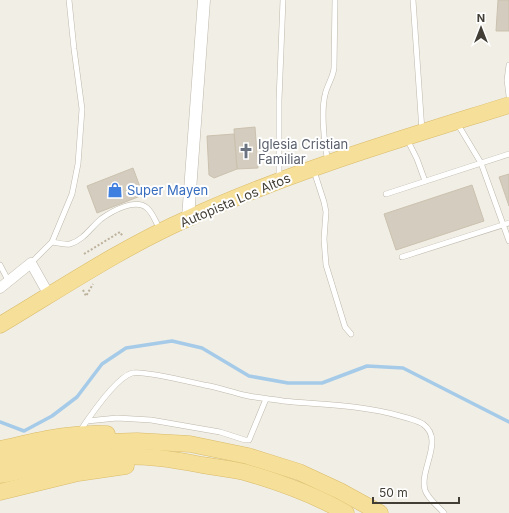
<svg xmlns="http://www.w3.org/2000/svg" width="509" height="513" font-family="Inter,sans-serif">
	<style>
		.lines { fill: none; stroke-linecap: round; stroke-linejoin: round }
		.stream { stroke: #a5cbe9; stroke-width: 3.5 }
		.building { fill: #d4ccbe; stroke: #cbc1af }
		.service-casing { stroke: #beb8ab; stroke-width: 6 }
		.minor-casing { stroke: #beb8ab; stroke-width: 11 }
		.tertiary-casing { stroke: #beb8ab; stroke-width: 13 }
		.primary-casing { stroke: #d9bc6a; stroke-width: 17 }
		.path { stroke: #bcb19b; stroke-width: 2; stroke-dasharray: 2 2; stroke-linecap: butt }
		.service { stroke: #fff; stroke-width: 5 }
		.minor { stroke: #fff; stroke-width: 10 }
		.tertiary { stroke: #fff; stroke-width: 12 }
		.primary { stroke: #f6df99; stroke-width: 16 }
		.labels { text-anchor: middle; stroke-width: 4; stroke-linejoin: round; paint-order: stroke }
		.worship-label { font-size: 13px; fill: #5b616d; stroke: #fff; text-anchor: start }
		.shop-label { font-size: 13px; fill: #366cbe; stroke: #fff; text-anchor: start }
		.street-label { font-size: 13px; fill: #423e35; stroke: #fff }
	</style>
	<rect width="100%" height="100%" fill="#f1eee5"/>
	<g class="lines">
		<!-- stream -->
		<path class="stream" d="M0 422 24 431 52 416 77 397 102 364 126 348 172 341 202 348 249 376 288 383H322L367 366 403 368 509 422"/>
	</g>
	<!-- building -->
	<g class="building">
		<path d="M498 0H509V31H496Z"/>
		<path d="M255 127 258 168 237 169 234 129Z"/>
		<path d="M234 134 237 169 214 178 209 175 207 136Z"/>
		<path d="M133 168 143 195 97 213 87 186Z"/>
		<path d="M509 174V206L499 177Z"/>
		<path d="M472 185 484 221 396 250 384 214Z"/>
	</g>
	<g class="lines">
		<!-- service casing -->
		<g class="service-casing">
			<g id="service">
				<path d="M413 0 422 131"/>
				<path d="M509 65 507 80 509 96"/>
				<path d="M457 123 481 163 509 241"/>
				<path d="M407 139 417 159 425 181"/>
				<path d="M328 161C324 144 321 111 325 95 327 85 333 78 334 68L335 0"/>
				<path d="M314 171 324 202 326 212 324 239 326 265 345 327 351 334"/>
				<path d="M279 178V100L283 0"/>
				<path d="M386 194 509 154"/>
				<path d="M52 242C58 243 65 245 70 244 84 240 91 227 101 219 112 211 135 198 147 208 153 213 156 223 160 229"/>
				<path d="M402 257 509 223"/>
				<path d="M31 263 52 242 72 194 78 164 82 109 74 49 69 0"/>
				<path d="M0 265 9 282"/>
				<path d="M87 421 117 418 151 420 220 432 245 440H249L266 399"/>
				<path d="M80 431C90 416 116 378 132 373 142 370 190 382 204 385 217 387 231 392 244 395 257 398 271 399 283 401 323 405 362 405 400 416 408 418 416 420 423 424 445 440 419 469 425 490 428 499 438 506 444 513"/>
			</g>
		</g>
		<!-- minor casing -->
		<g class="minor-casing">
			<path id="minor" d="M0 288 31 263 49 295"/>
		</g>
		<!-- tertiary casing -->
		<g class="tertiary-casing">
			<path id="tertiary" d="M188 218 204 0"/>
		</g>
		<!-- primary casing -->
		<g class="primary-casing">
			<g id="primary">
				<path d="M0 325C62 288 123 247 189 218 292 171 401 139 509 105"/>
				<path d="M0 449C37 441 69 432 107 434"/>
				<path d="M0 462 57 449 107 442 137 441 190 444 248 456 299 472 340 491 380 513"/>
				<path d="M0 475C38 468 76 459 114 457 145 455 172 459 202 465 216 467 230 469 244 472 279 482 315 495 346 513"/>
				<path d="M0 492 78 473 126 466"/>
			</g>
		</g>
		<!-- path -->
		<g class="path">
			<path d="M84 254 120 232 123 237"/>
			<path d="M83 290 86 296 93 284"/>
		</g>
		<!-- service -->
		<use href="#service" class="service"/>
		<!-- minor -->
		<use href="#minor" class="minor"/>
		<!-- tertiary -->
		<use href="#tertiary" class="tertiary"/>
		<!-- primary -->
		<use href="#primary" class="primary"/>
	</g>
	<!-- icons -->
	<defs>
		<g id="church-bare" transform="scale(1.2)"><path d="M-1.2-6h2.4v3.5h3.3v2.4h-3.3V6h-2.4V-.1h-3.3v-2.4h3.3Z" fill="#6b7280" stroke="#fff" stroke-width="2.5" paint-order="stroke"/></g>
		<g id="shop-bare" transform="scale(1.2)"><path d="M-5-2.5h2.3a2.7 3.5 0 0 1 5.4 0H5L5.5 6h-11ZM-1.5-2.5h3a1.5 2.3 0 0 0-3 0Z" fill="#3f7fe0" stroke="#fff" stroke-width="2.5" paint-order="stroke"/></g>
	</defs>
	<g fill-rule="evenodd">
		<use href="#church-bare" x="246" y="151"/>
		<use href="#shop-bare" x="115" y="190"/>
	</g>
	<g class="labels">
		<!-- worship labels -->
		<g class="worship-label">
			<text x="258" y="149">Iglesia Cristian<tspan x="258" dy="15">Familiar</tspan></text>
		</g>
		<!-- shop labels -->
		<g class="shop-label">
			<text x="127" y="195">Super Mayen</text>
		</g>
		<!-- street labels -->
		<g class="street-label">
			<text transform="translate(235 200) rotate(-23)" y="5">Autopista Los Altos</text>
		</g>
	</g>
	<!-- north arrow -->
	<g transform="translate(481 28)" stroke="#ffffff" stroke-width="3" paint-order="stroke">
	<path d="M0-3L7 15L0 10L-7 15Z" fill="#423e35"/>
	<text y="-6" font-size="11" font-weight="bold" text-anchor="middle" fill="#423e35">N</text>
	</g>
	<!-- scale -->
	<path d="M373 497v6h86v-6" fill="none" stroke="#423e35" stroke-width="2"/>
	<text x="379" y="497" font-size="12" fill="#423e35" stroke="#ffffff" stroke-width="3" paint-order="stroke">50 m</text>
</svg>
